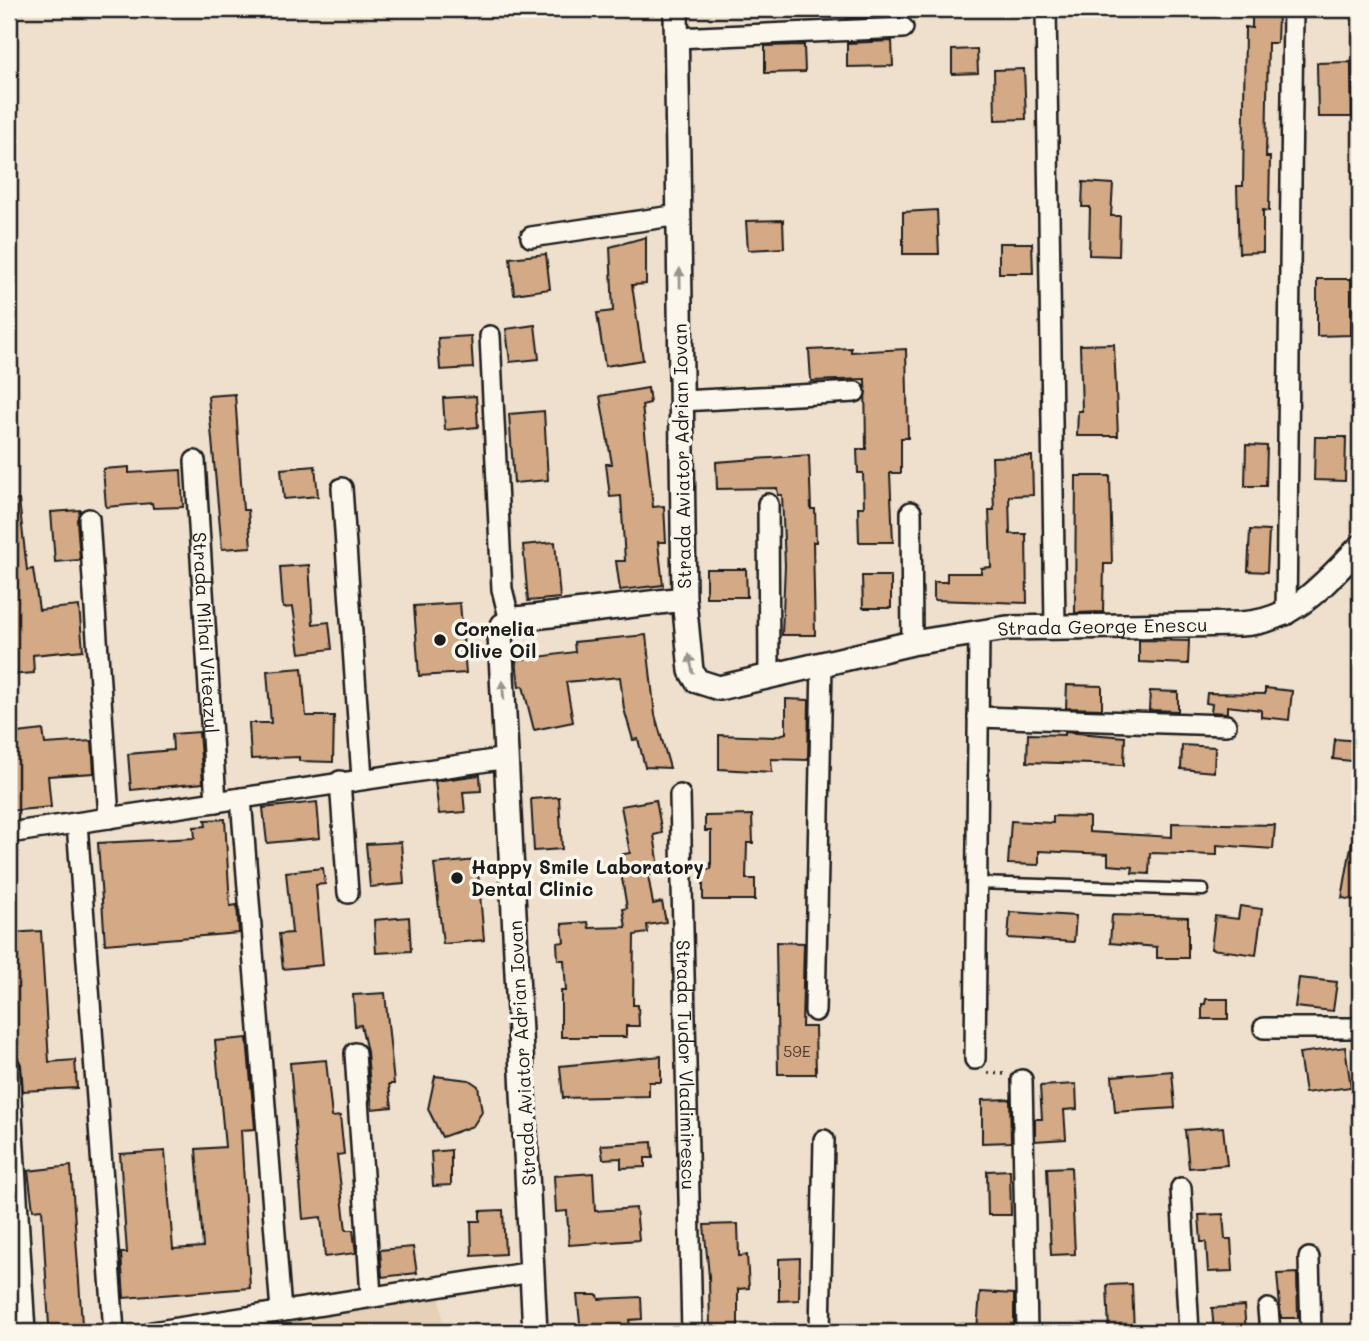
<svg xmlns="http://www.w3.org/2000/svg" width="1369" height="1341" font-family="Mali,sans-serif">
	<style>
		.built { fill: #e7d0b8 }
		.building { fill: #d4a986; stroke: #1c1c1c; stroke-width: 2 }
		.lines { fill: none; stroke-linecap: round; stroke-linejoin: round }
		.service-casing { stroke: #1c1c1c; stroke-width: 15 }
		.minor-casing { stroke: #1c1c1c; stroke-width: 24 }
		.tertiary-casing { stroke: #1c1c1c; stroke-width: 28 }
		.path { stroke: #1c1c1c; stroke-width: 3.5; stroke-dasharray: 2 5; stroke-linecap: butt }
		.service { stroke: #fbf7ec; stroke-width: 10 }
		.minor { stroke: #fbf7ec; stroke-width: 19 }
		.tertiary { stroke: #fbf7ec; stroke-width: 23 }
		.oneway { fill: #97948e }
		.poi-dot { fill: #1c1c1c; stroke: #fbf7ec; stroke-width: 2.5 }
		.labels { text-anchor: middle; stroke-width: 7; stroke-linejoin: round; paint-order: stroke }
		.number-label { font-size: 16px; fill: #4a3f36 }
		.street-label { font-size: 19px; fill: #1c1c1c; stroke: #fbf7ec }
		.poi-label { font-size: 19px; font-weight: bold; fill: #1c1c1c; stroke: #fbf7ec; text-anchor: start }
	</style>
	<rect width="100%" height="100%" fill="#efe0cd"/>
	<filter id="ink" filterUnits="userSpaceOnUse"><feTurbulence type="fractalNoise" baseFrequency=".0143" numOctaves="2"/><feDisplacementMap in="SourceGraphic" scale="14" xChannelSelector="R" yChannelSelector="G"/><feConvolveMatrix kernelMatrix="1 2 1 2 8 2 1 2 1" color-interpolation-filters="sRGB"/></filter>
	<g filter="url(#ink)">
		<!-- built -->
		<path class="built" d="M439 1289 444 1332H196Z"/>
		<!-- building -->
		<g class="building">
			<path d="M846 9H878V17L847 18Z"/>
			<path d="M1252 12 1278 13 1277 43H1268L1266 157H1270L1269 211 1263 210V252L1239 253 1237 186H1243L1245 27 1252 28Z"/>
			<path d="M892 41 893 66 847 67V43Z"/>
			<path d="M804 45 805 72 765 73V46Z"/>
			<path d="M977 49 978 73 952 74V50Z"/>
			<path d="M1351 62 1352 117H1318L1317 63Z"/>
			<path d="M1024 69 1026 119 995 120 994 70Z"/>
			<path d="M1083 182 1113 184 1111 216H1120L1119 256 1089 255 1090 207H1082Z"/>
			<path d="M937 210 939 254H903V212Z"/>
			<path d="M783 220 784 248 748 250 746 221Z"/>
			<path d="M646 237V284L632 285 643 360 605 366 597 313 613 311 610 247Z"/>
			<path d="M999 243H1032L1033 273H999Z"/>
			<path d="M546 254 550 289 514 294 510 258Z"/>
			<path d="M1317 279H1351V335L1317 336Z"/>
			<path d="M535 325 539 359 510 362 506 329Z"/>
			<path d="M471 336 473 368 440 370 438 338Z"/>
			<path d="M1114 344 1118 436H1077L1078 411H1082L1080 345Z"/>
			<path d="M851 348V352L906 349 908 438H901V473H890L893 542H859L858 507H864L863 473H858L857 449H866L865 379 811 381 809 350Z"/>
			<path d="M648 388 650 403 642 405 653 507 664 506 666 542H658L663 585 620 590 616 561H625L621 496 610 497 606 464H612L600 396Z"/>
			<path d="M235 394 243 510H248L251 547 222 549 208 396Z"/>
			<path d="M476 396 478 427 445 430 443 398Z"/>
			<path d="M544 411 548 480 514 483 509 414Z"/>
			<path d="M1315 437H1346L1345 481 1314 480Z"/>
			<path d="M1246 445 1267 446 1266 486H1245Z"/>
			<path d="M809 455 811 509H815L816 542H813L815 635H782L785 565 782 495H778L777 488 717 489 716 462Z"/>
			<path d="M1032 456 1033 495 1009 496 1010 534H1026L1027 603 934 600V582H947V573H981V568L991 567 989 510H994L992 457Z"/>
			<path d="M315 466 318 496 284 499 281 469Z"/>
			<path d="M129 467V473L181 470 183 507 153 508 152 503 106 507 103 469Z"/>
			<path d="M1076 476H1110L1112 564H1104L1103 612 1075 613Z"/>
			<path d="M19 500 27 570 33 569 39 610 79 606 83 650 33 655 34 673 9 675V501Z"/>
			<path d="M80 510 77 520 80 560 55 562 51 512Z"/>
			<path d="M1250 530 1269 531 1267 572 1248 571Z"/>
			<path d="M555 542 560 598 528 601 523 545Z"/>
			<path d="M309 565 313 624 329 622 332 649 300 653 293 607 283 608 280 567Z"/>
			<path d="M706 569H746L747 597H706Z"/>
			<path d="M862 576H891V608H863Z"/>
			<path d="M460 603 466 673 419 676 414 606Z"/>
			<path d="M646 635 655 715 670 768 645 767 638 739 633 740 624 709 620 677 566 682 573 722 534 730 523 686 519 687 516 660 575 652 574 642Z"/>
			<path d="M1139 640 1189 641 1188 664 1139 662Z"/>
			<path d="M302 668 306 716H334L333 762 299 761V757L251 759 249 723H271L267 671Z"/>
			<path d="M1067 685 1102 686V709L1066 708Z"/>
			<path d="M1265 688 1292 691 1289 720 1261 717V710L1227 706V713L1211 712 1212 704 1206 703 1207 693 1265 694Z"/>
			<path d="M1150 691 1178 692V711L1149 710Z"/>
			<path d="M786 699 809 700 808 760 771 759 772 772 719 769V735L774 737 786 733Z"/>
			<path d="M43 730 45 744 92 741 94 773 48 776 51 807 9 811V734Z"/>
			<path d="M199 732 203 783 131 790 128 754 173 750 172 734Z"/>
			<path d="M1065 732 1125 737 1124 765 1027 762 1028 734 1065 735Z"/>
			<path d="M1335 739 1360 741V762L1333 759Z"/>
			<path d="M1182 745 1215 747 1214 772 1181 769Z"/>
			<path d="M480 775 481 791 463 792 465 812 439 814 435 781Z"/>
			<path d="M559 797 562 849 534 851 531 799Z"/>
			<path d="M656 800 662 833 654 835 660 873 648 875 653 904 662 902 666 922 647 925 648 933 634 935 633 1005H638L639 1026H626V1037H561V991H566L564 960H558L557 943 564 942 562 924 588 922 589 928 626 927 623 909 627 908 618 855 630 853 621 806Z"/>
			<path d="M317 802 320 838 267 843 263 808Z"/>
			<path d="M752 815 753 843H747L746 879H755V900H703V869H711V831H705V816Z"/>
			<path d="M1053 816 1089 817V832L1172 837V823L1275 825 1273 849 1217 845V855L1150 853 1149 874 1132 873 1133 867 1108 865V854L1039 851V865L1008 864 1011 821 1053 823Z"/>
			<path d="M225 819 230 906 237 905 239 933 105 944 98 843 195 838 194 827 206 826 205 820Z"/>
			<path d="M1352 841 1360 842V901L1342 898Z"/>
			<path d="M401 842 404 884 370 887 366 844Z"/>
			<path d="M477 860 484 940 443 944 434 864Z"/>
			<path d="M323 868 325 884 316 885 323 965 283 969 279 934 292 933 286 872Z"/>
			<path d="M1240 906 1262 909 1256 955 1211 949 1215 916 1238 919Z"/>
			<path d="M1010 912 1076 916 1074 942 1008 938Z"/>
			<path d="M1112 915 1188 917V958H1157V947L1110 943Z"/>
			<path d="M409 917 411 951 376 953 374 920Z"/>
			<path d="M41 931 49 1062 75 1060 77 1088 23 1091 21 1064 15 1054 14 1039H9V933Z"/>
			<path d="M776 942 804 943 802 1027H815L816 1074H778Z"/>
			<path d="M1299 978 1337 982 1333 1011 1295 1007Z"/>
			<path d="M385 993 394 1084H389L392 1107 372 1109 367 1052 361 1025 355 1026 353 995Z"/>
			<path d="M1206 999H1228V1019H1202V1004H1205Z"/>
			<path d="M247 1038 255 1129 241 1130 250 1288 124 1298 121 1253H127L120 1154 165 1151 173 1249 203 1247 196 1149 225 1147 215 1041Z"/>
			<path d="M1345 1047 1351 1087 1305 1093 1299 1053Z"/>
			<path d="M661 1056V1082H649V1096L563 1098 560 1066Z"/>
			<path d="M326 1060 332 1117 340 1116 344 1154 337 1155 346 1230H353L356 1253 325 1257 321 1217 303 1219 290 1063Z"/>
			<path d="M1172 1071 1175 1108 1115 1112 1112 1076Z"/>
			<path d="M435 1076 469 1080 478 1086 482 1112 473 1126 442 1137 428 1109Z"/>
			<path d="M1076 1084 1077 1109 1064 1110 1066 1139 1035 1141V1119H1042L1040 1086Z"/>
			<path d="M1010 1099 1011 1142 982 1143V1100Z"/>
			<path d="M1223 1127 1227 1165 1189 1168 1185 1130Z"/>
			<path d="M652 1142 653 1158H645V1167L621 1168V1158L603 1159 601 1145Z"/>
			<path d="M451 1150V1185L433 1186 431 1152Z"/>
			<path d="M71 1166 82 1324 49 1326 42 1209 33 1210 28 1171Z"/>
			<path d="M1071 1167 1075 1254 1051 1255 1047 1168Z"/>
			<path d="M1010 1170 1011 1215H988L987 1171Z"/>
			<path d="M593 1173 595 1211 636 1208 639 1240 569 1245 567 1211 556 1212 554 1176Z"/>
			<path d="M503 1210 505 1254 472 1256 471 1221H480V1211Z"/>
			<path d="M1223 1214 1225 1239H1231L1233 1271 1208 1272 1206 1242H1201L1199 1215Z"/>
			<path d="M738 1224 739 1256 747 1255 749 1288 738 1289V1332H710L709 1276 704 1225Z"/>
			<path d="M413 1247 417 1273 382 1277 380 1250Z"/>
			<path d="M800 1258 799 1300 779 1301V1259Z"/>
			<path d="M1297 1273 1298 1318H1281L1277 1274Z"/>
			<path d="M1132 1284 1134 1332H1109L1107 1285Z"/>
			<path d="M980 1292 1014 1294V1332L977 1330Z"/>
			<path d="M577 1295H598L599 1299 641 1297 642 1319 629 1320 630 1326 600 1327V1332H581Z"/>
			<path d="M1244 1306 1246 1332H1214L1212 1308Z"/>
		</g>
		<g class="lines">
			<!-- service casing -->
			<g class="service-casing">
				<path id="service" d="M975 883 1203 890"/>
			</g>
			<!-- minor casing -->
			<g class="minor-casing">
				<g id="minor">
					<path d="M1046 9 1055 626"/>
					<path d="M676 38 903 28"/>
					<path d="M531 237 679 215"/>
					<path d="M490 336 502 589 510 621"/>
					<path d="M681 401 855 392"/>
					<path id="s1" d="M195 461 216 802"/>
					<path d="M342 488 362 778"/>
					<path d="M768 504 769 676"/>
					<path d="M911 512 912 643"/>
					<path d="M89 519 109 818"/>
					<path d="M1286 615 1293 9"/>
					<path d="M978 717 1226 725"/>
					<path d="M340 781 348 893"/>
					<path id="s2" d="M680 795 692 1332"/>
					<path d="M241 798 281 1311"/>
					<path d="M77 823 114 1332"/>
					<path d="M9 833 507 758"/>
					<path d="M815 1011 822 664"/>
					<path d="M1264 1028H1360"/>
					<path d="M355 1053 371 1296"/>
					<path d="M975 1059 979 631"/>
					<path d="M9 1065 25 1332"/>
					<path d="M1022 1080 1027 1332"/>
					<path d="M1181 1188 1189 1332"/>
					<path d="M1309 1258 1311 1332"/>
					<path d="M1268 1309 1270 1332"/>
					<path d="M152 1332 532 1272"/>
					<path d="M820 1332 824 1140"/>
				</g>
			</g>
			<!-- tertiary casing -->
			<g class="tertiary-casing">
				<g id="tertiary">
					<path id="s3" d="M684 599 691 671 697 681 719 688 912 643 1007 628 1240 624C1295 622 1324 583 1360 547"/>
					<path d="M535 1332 500 634 503 625 517 619 684 599 676 9"/>
				</g>
			</g>
			<!-- path -->
			<path class="path" d="M988 1073 1005 1074"/>
			<!-- service -->
			<use href="#service" class="service"/>
			<!-- minor -->
			<use href="#minor" class="minor"/>
			<!-- tertiary -->
			<use href="#tertiary" class="tertiary"/>
		</g>
		<!-- one-way arrows -->
		<defs><path id="oneway-solid" d="M-6-.8H1V-3.2L6.5 0L1 3.2V.8H-6Z" transform="scale(1.75)"/></defs>
		<g class="oneway">
			<use href="#oneway-solid" transform="translate(680 278) rotate(-91)"/>
			<use href="#oneway-solid" transform="translate(691 664) rotate(-102)"/>
			<use href="#oneway-solid" transform="translate(503 690) rotate(-94)"/>
		</g>
	</g>
	<!-- markers -->
	<g class="poi-dot">
		<circle cx="440" cy="640" r="7"/>
		<circle cx="457" cy="878" r="7"/>
	</g>
	<g class="labels">
		<!-- number labels -->
		<g class="number-label">
			<text x="797" y="1057">59E</text>
		</g>
		<!-- street labels -->
		<g class="street-label">
			<text transform="translate(682 456) rotate(-91)" y="7">Strada Aviator Adrian Iovan</text>
			<text dy="7" stroke="none"><textPath href="#s3" startOffset="497">Strada George Enescu</textPath></text>
			<text dy="7" stroke="none"><textPath href="#s1" startOffset="172">Strada Mihai Viteazul</textPath></text>
			<text transform="translate(522 1053) rotate(-93)" y="7">Strada Aviator Adrian Iovan</text>
			<text dy="7" stroke="none"><textPath href="#s2" startOffset="270">Strada Tudor Vladimirescu</textPath></text>
		</g>
		<!-- poi labels -->
		<g class="poi-label">
			<text x="454" y="636">Cornelia<tspan x="454" dy="22">Olive Oil</tspan></text>
			<text x="471" y="874">Happy Smile Laboratory<tspan x="471" dy="22">Dental Clinic</tspan></text>
		</g>
	</g>
	<!-- margin -->
	<rect width="1369" height="1341" fill="none" stroke="#fbf7ec" stroke-width="35"/>
	<rect x="18" y="18" width="1334" height="1306" fill="none" stroke="#1c1c1c" stroke-width="2.5" filter="url(#ink)"/>
</svg>
